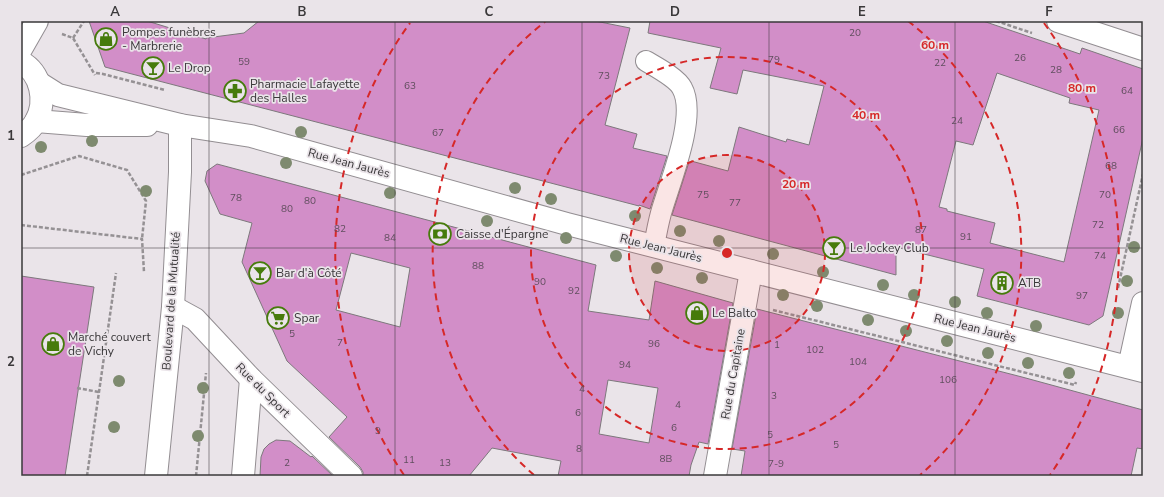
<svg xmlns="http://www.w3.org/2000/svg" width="1164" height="497" font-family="'Nunito Sans',sans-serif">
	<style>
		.building { fill: #d28ec8; stroke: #7d787c; fill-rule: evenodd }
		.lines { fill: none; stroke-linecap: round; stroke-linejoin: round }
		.lane-casing { stroke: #938e92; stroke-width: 22 }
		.street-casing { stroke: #938e92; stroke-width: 24 }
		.secondary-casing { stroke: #938e92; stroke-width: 24 }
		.path { stroke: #959194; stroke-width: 2.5; stroke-dasharray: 4 2; stroke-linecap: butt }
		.lane { stroke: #fff; stroke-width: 20 }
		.street { stroke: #fff; stroke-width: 22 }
		.secondary { stroke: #fff; stroke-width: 22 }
		.tree { fill: #7e8a6f }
		.grid { fill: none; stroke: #3a383a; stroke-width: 1; stroke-opacity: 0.55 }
		.ring { fill: none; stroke: #d62828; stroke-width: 2; stroke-dasharray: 7 5 }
		.labels { text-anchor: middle; stroke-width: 3.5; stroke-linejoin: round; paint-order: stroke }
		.number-label { font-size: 10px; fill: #604e5e }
		.poi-label { font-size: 12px; fill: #3a383a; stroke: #eae4e9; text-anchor: start }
		.street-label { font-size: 12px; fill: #3a383a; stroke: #eae4e9 }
		.centre { fill: #d62828; stroke: #eae4e9; stroke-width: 2 }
		.ring-label { font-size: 12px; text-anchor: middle; font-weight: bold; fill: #d62828; stroke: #eae4e9; stroke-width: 3.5; stroke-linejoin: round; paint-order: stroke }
		.neatline { fill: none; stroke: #3a383a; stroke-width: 1.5 }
		.grid-label { font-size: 13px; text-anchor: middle; font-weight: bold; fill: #3a383a }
	</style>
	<rect width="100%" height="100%" fill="#eae4e9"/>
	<!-- building -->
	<g class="building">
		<path d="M89 21H147L206 39V38L244 33 259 21H595L630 28 605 125 637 134 633 148 667 156 650 209 639 205V206L105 67Z"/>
		<path d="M650 21H983L1080 54 1082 48 1143 69V138L1103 316 1089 325 977 296 984 269 896 247V275L672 215 689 162 691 163V161L728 171 739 127 786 142 787 139 809 145 824 86 743 70 737 94 710 88 721 48 648 33ZM997 73 1070 98 1069 103 1099 110 1064 262 990 243 995 223 947 211V209L939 207 956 141 973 145Z"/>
		<path d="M217 164 596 265 588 311 649 320 655 281 733 303 708 444 699 442 691 465 689 476H558L561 461 492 448 469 476H363V472L360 467 329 437 347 417 287 361 242 262 252 223 220 214 205 181 207 171ZM351 253 410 268 400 327 336 310ZM608 380 658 388 649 443 599 434Z"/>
		<path d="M21 276 94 287 65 476H21Z"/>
		<path d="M757 309 1022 377 1143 410V449L1137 448 1131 476H741L745 451 732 449Z"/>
		<path d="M276 440 290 441 311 457 312 456 333 476H260L261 457 264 449 269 444Z"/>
	</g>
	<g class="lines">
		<!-- lane casing -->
		<g class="lane-casing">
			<path id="lane" d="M646 61C656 67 677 78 682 88 698 116 669 184 661 213 658 224 656 235 654 246"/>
		</g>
		<!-- street casing -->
		<g class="street-casing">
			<g id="street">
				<path d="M1058 21 1143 49"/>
				<path d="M173 307 195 319 251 379 351 476"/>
				<path d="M1129 367 1143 303"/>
				<path d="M156 476 173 307 180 172V125"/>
				<path d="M243 476 251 379"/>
				<path d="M715 476 751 271"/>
			</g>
		</g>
		<!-- secondary casing -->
		<g class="secondary-casing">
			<g id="secondary">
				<path d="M21 49 37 21"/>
				<path d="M21 62C41 73 47 101 36 121 33 127 27 132 21 136"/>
				<path d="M39 83 58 95 180 125 251 136 567 224 1143 371"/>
				<path d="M36 121 87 125H147"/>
			</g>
		</g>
		<!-- path -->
		<g class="path">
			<path d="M996 21 1032 33"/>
			<path d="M62 34 73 38 95 75"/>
			<path d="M73 38 84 21"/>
			<path d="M96 73 103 74 165 90"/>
			<path d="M21 175 79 156 127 170 146 201 142 239"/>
			<path d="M21 225 142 239 144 272"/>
			<path d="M1118 288 1143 174"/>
			<path d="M773 310 1075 385 1076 382"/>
			<path d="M77 388 99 392"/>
			<path d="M87 476 116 273"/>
			<path d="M196 476 206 373"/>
		</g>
		<!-- lane -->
		<use href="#lane" class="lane"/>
		<!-- street -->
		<use href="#street" class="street"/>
		<!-- secondary -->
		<use href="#secondary" class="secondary"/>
	</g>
	<!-- trees -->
	<g class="tree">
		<circle cx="301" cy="132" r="6"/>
		<circle cx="92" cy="141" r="6"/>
		<circle cx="41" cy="147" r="6"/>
		<circle cx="286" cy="163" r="6"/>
		<circle cx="515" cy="188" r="6"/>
		<circle cx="146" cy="191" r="6"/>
		<circle cx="390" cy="193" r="6"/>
		<circle cx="551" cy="199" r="6"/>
		<circle cx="635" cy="216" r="6"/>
		<circle cx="487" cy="221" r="6"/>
		<circle cx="680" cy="231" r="6"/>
		<circle cx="566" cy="238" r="6"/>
		<circle cx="719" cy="241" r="6"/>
		<circle cx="1134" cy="247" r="6"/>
		<circle cx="773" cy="254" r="6"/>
		<circle cx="616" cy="256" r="6"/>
		<circle cx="657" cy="268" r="6"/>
		<circle cx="823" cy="272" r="6"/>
		<circle cx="702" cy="278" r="6"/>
		<circle cx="1127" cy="281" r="6"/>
		<circle cx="883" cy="285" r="6"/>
		<circle cx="783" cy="295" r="6"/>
		<circle cx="914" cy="295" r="6"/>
		<circle cx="955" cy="302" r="6"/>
		<circle cx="817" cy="306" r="6"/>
		<circle cx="987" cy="313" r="6"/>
		<circle cx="1118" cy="313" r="6"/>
		<circle cx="868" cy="320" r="6"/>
		<circle cx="1036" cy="326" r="6"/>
		<circle cx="906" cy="331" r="6"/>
		<circle cx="947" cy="341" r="6"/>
		<circle cx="988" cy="353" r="6"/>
		<circle cx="1028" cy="363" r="6"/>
		<circle cx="1069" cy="373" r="6"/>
		<circle cx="119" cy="381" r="6"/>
		<circle cx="203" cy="388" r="6"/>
		<circle cx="114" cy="427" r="6"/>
		<circle cx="198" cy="436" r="6"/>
	</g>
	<!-- grid -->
	<path class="grid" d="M209 21V476M395 21V476M582 21V476M769 21V476M955 21V476M21 248H1143"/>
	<!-- distance rings -->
	<circle cx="727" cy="253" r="98" fill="#d62828" fill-opacity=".12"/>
	<g class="ring">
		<circle cx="727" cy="253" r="98"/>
		<circle cx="727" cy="253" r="196"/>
		<path d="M534 475A294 294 0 0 1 546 21M908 21A294 294 0 0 1 920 475"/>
		<path d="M404 475A392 392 0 0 1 410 23M1044 23A392 392 0 0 1 1050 475"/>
	</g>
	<!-- icons -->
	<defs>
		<g id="shop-ring" transform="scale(1.15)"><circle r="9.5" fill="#eae4e9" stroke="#467b0b" stroke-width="1.5"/><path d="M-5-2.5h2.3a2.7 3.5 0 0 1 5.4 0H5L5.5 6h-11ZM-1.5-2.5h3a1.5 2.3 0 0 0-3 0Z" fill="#467b0b"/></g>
		<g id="bar-ring" transform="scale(1.15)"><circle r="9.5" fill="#eae4e9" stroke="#467b0b" stroke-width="1.5"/><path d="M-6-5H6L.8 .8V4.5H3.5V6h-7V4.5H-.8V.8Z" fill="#467b0b"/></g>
		<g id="pharmacy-ring" transform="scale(1.15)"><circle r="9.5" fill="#eae4e9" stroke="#467b0b" stroke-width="1.5"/><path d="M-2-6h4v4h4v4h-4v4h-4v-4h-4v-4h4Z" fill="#467b0b"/></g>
		<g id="bank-ring" transform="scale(1.15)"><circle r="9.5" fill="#eae4e9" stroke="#467b0b" stroke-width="1.5"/><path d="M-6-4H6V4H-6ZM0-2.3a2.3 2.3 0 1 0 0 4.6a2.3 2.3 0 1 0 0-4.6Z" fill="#467b0b"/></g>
		<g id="building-ring" transform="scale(1.15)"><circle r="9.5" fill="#eae4e9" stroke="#467b0b" stroke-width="1.5"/><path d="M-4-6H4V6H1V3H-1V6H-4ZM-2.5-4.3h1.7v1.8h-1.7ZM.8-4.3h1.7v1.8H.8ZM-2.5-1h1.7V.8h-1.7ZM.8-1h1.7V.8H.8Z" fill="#467b0b"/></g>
		<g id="supermarket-ring" transform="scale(1.15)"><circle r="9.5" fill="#eae4e9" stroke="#467b0b" stroke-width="1.5"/><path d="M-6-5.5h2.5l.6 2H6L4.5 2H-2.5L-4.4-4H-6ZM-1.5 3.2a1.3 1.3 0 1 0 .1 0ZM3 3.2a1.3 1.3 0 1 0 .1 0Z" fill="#467b0b"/></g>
	</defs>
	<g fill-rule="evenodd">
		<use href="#shop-ring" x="106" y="39"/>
		<use href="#bar-ring" x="153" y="68"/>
		<use href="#pharmacy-ring" x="235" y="91"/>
		<use href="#bank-ring" x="440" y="234"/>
		<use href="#bar-ring" x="834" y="248"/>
		<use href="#bar-ring" x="260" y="273"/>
		<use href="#building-ring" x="1002" y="283"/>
		<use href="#shop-ring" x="697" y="313"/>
		<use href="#supermarket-ring" x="278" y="318"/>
		<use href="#shop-ring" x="53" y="344"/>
	</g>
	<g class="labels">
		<!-- number labels -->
		<g class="number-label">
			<text x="855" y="36">20</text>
			<text x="1020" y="61">26</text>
			<text x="774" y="63">79</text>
			<text x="244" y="65">59</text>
			<text x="940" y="66">22</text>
			<text x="1056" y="73">28</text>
			<text x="604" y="79">73</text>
			<text x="410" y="89">63</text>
			<text x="1127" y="94">64</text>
			<text x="957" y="124">24</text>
			<text x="1119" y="133">66</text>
			<text x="438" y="136">67</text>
			<text x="1111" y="169">68</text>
			<text x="703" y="198">75</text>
			<text x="1105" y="198">70</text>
			<text x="236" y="201">78</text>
			<text x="310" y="204">80</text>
			<text x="735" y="206">77</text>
			<text x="287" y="212">80</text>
			<text x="1098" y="228">72</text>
			<text x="340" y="232">82</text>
			<text x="921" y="233">87</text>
			<text x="966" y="240">91</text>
			<text x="390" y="241">84</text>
			<text x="1100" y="259">74</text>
			<text x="478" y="269">88</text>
			<text x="540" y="285">90</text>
			<text x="574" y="294">92</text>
			<text x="1082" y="299">97</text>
			<text x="292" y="337">5</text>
			<text x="340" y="346">7</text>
			<text x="654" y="347">96</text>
			<text x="777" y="348">1</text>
			<text x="815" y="353">102</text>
			<text x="858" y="365">104</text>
			<text x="625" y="368">94</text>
			<text x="948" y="383">106</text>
			<text x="582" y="392">4</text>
			<text x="774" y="399">3</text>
			<text x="678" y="408">4</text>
			<text x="578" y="416">6</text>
			<text x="674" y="431">6</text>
			<text x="378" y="434">9</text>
			<text x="770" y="438">5</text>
			<text x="836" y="448">5</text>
			<text x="579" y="452">8</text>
			<text x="666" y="462">8B</text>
			<text x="409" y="463">11</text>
			<text x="287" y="466">2</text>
			<text x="445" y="466">13</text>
			<text x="776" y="467">7-9</text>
		</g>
		<!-- poi labels -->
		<g class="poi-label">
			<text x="122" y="36">Pompes funèbres<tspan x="122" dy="14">- Marbrerie</tspan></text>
			<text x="168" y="72">Le Drop</text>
			<text x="250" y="88">Pharmacie Lafayette<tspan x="250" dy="14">des Halles</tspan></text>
			<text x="456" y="238">Caisse d'Épargne</text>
			<text x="850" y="252">Le Jockey Club</text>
			<text x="276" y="277">Bar d'à Côté</text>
			<text x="1018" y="287">ATB</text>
			<text x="712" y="317">Le Balto</text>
			<text x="294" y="322">Spar</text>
			<text x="68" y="341">Marché couvert<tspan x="68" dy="14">de Vichy</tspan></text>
		</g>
		<!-- street labels -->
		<g class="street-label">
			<text transform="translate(349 163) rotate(15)" y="4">Rue Jean Jaurès</text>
			<text transform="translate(661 248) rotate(14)" y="4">Rue Jean Jaurès</text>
			<text transform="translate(171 301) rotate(-86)" y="4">Boulevard de la Mutualité</text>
			<text transform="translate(975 328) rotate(14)" y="4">Rue Jean Jaurès</text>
			<text transform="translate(733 374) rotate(-80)" y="4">Rue du Capitaine</text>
			<text transform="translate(263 390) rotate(45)" y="4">Rue du Sport</text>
		</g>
	</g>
	<circle cx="727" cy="253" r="6" class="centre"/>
	<g class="ring-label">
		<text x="935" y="49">60 m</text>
		<text x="1082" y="92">80 m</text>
		<text x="866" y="119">40 m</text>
		<text x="796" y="188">20 m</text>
	</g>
	<!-- border -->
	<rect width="1164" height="497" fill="none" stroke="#eae4e9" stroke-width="44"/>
	<rect x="22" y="22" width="1120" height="453" class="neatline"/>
	<g class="grid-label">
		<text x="115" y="16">A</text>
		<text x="302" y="16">B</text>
		<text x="489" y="16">C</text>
		<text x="675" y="16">D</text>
		<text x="862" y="16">E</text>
		<text x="1049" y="16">F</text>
		<text x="11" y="140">1</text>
		<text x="11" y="366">2</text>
	</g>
</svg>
